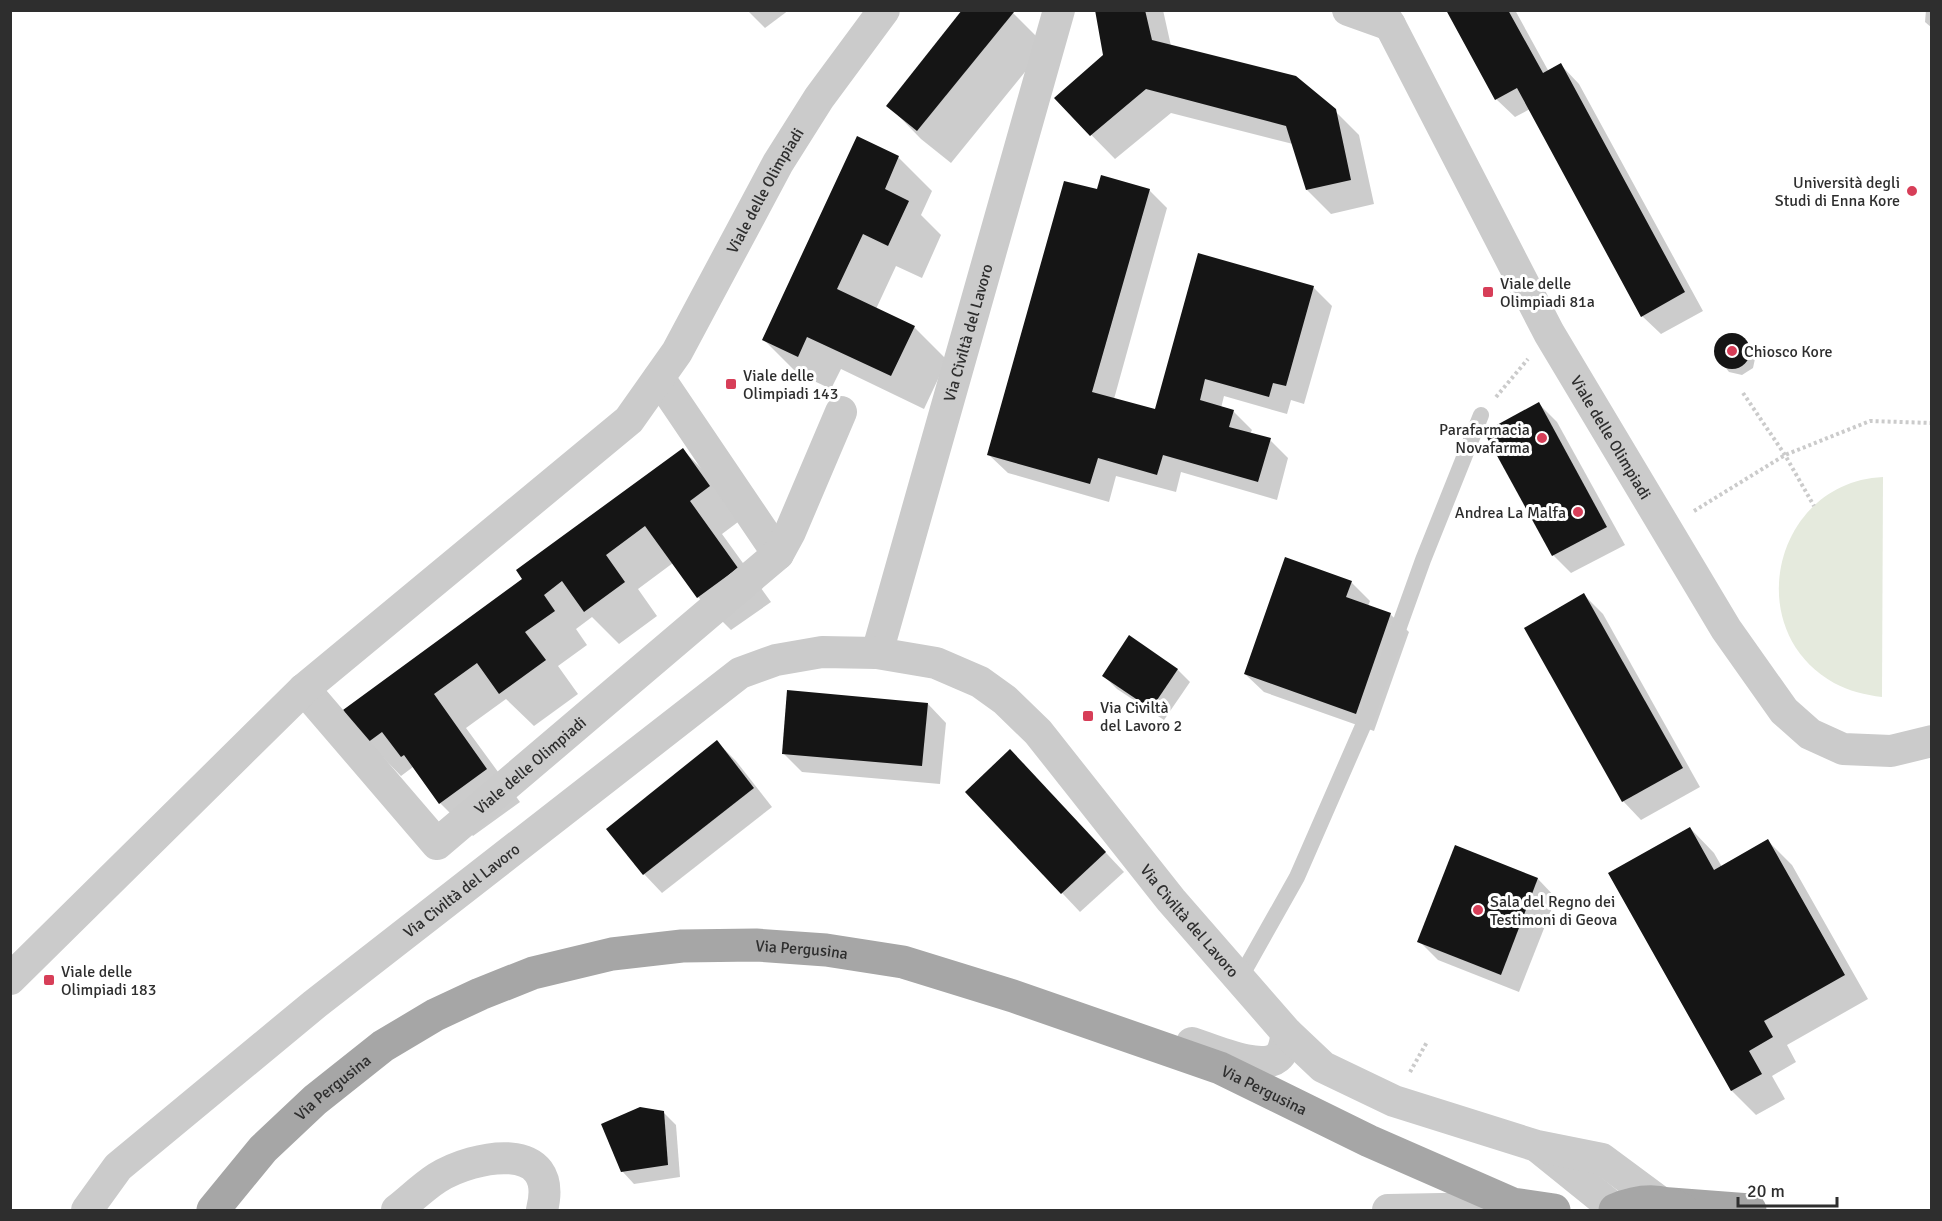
<svg xmlns="http://www.w3.org/2000/svg" width="1942" height="1221" font-family="Signika,sans-serif">
	<style>
		.green { fill: #e5eadd }
		.shadow { fill: #0003 }
		.building { fill: #151515 }
		.lines { fill: none; stroke-linecap: round; stroke-linejoin: round }
		.path { stroke: #cbcbcb; stroke-width: 4; stroke-dasharray: 3 3; stroke-linecap: butt }
		.lane { stroke: #cbcbcb; stroke-width: 16 }
		.street { stroke: #cbcbcb; stroke-width: 32 }
		.primary { stroke: #a6a6a6; stroke-width: 33 }
		.poi-dot { fill: #d73e58; stroke: #fff; stroke-width: 2 }
		.labels { text-anchor: middle; stroke-width: 6; stroke-linejoin: round; paint-order: stroke }
		.poi-label { font-size: 16px; fill: #2e2e2e; stroke: #fff; text-anchor: start }
		.street-label { font-size: 16px; fill: #2e2e2e; stroke: #fff }
	</style>
	<rect width="100%" height="100%" fill="#fff"/>
	<!-- green -->
	<path class="green" d="M1883 477 1882 697C1865 695 1849 691 1834 683 1739 630 1774 482 1883 477Z"/>
	<!-- shadow -->
	<g class="shadow">
		<path d="M747 10H789L765 28Z"/>
		<path d="M964 10H1010L1046 46 951 163 921 139 888 105Z"/>
		<path d="M1096 10H1163L1171 46 1334 110 1359 135 1374 204 1331 214 1307 190 1293 144 1171 113 1115 159 1056 99 1105 56Z"/>
		<path d="M1448 10H1515L1549 72 1561 65 1579 84 1703 311 1661 334 1642 316 1530 109 1515 117 1496 99Z"/>
		<path d="M1926 10H1932V28L1925 22Z"/>
		<path d="M857 138 899 158 932 191 921 215 941 235 922 278 896 266 876 309 914 327 947 360 924 409 841 369 831 389 797 373 763 339Z"/>
		<path d="M1932 140V183L1930 181Z"/>
		<path d="M1149 190 1167 208 1114 399 1156 411 1313 287 1332 306 1304 404 1291 400 1287 414 1224 396 1221 408 1233 411 1252 430 1250 434 1270 440 1288 458 1277 500 1181 472 1176 492 1116 476 1109 502 1008 473 989 455 1098 191Z"/>
		<path d="M1729 334 1742 336 1756 354 1753 368 1742 375 1729 372 1715 354 1718 341Z"/>
		<path d="M1539 404 1557 422 1625 545 1571 573 1553 555Z"/>
		<path d="M683 450 716 483 742 519 722 534 771 602 731 630 698 597 673 563 638 589 657 616 619 644 592 617 576 629 587 645 558 666 578 694 534 726 506 699 466 728 520 802 473 836 440 803 413 767 401 776 368 742 524 579Z"/>
		<path d="M1351 582 1370 601 1368 606 1390 614 1409 632 1374 731 1264 692 1245 674Z"/>
		<path d="M1584 595 1603 614 1700 787 1641 820 1623 801Z"/>
		<path d="M1130 638 1178 670 1190 682 1164 720 1117 689 1104 676Z"/>
		<path d="M928 704 946 723 940 784 802 772 783 753Z"/>
		<path d="M717 742 736 761 772 807 662 893 644 874 608 829Z"/>
		<path d="M1028 770 1124 872 1080 912 967 792Z"/>
		<path d="M1690 828 1714 853 1722 867 1768 841 1792 865 1868 999 1787 1045 1796 1062 1772 1076 1785 1099 1756 1115 1732 1091 1611 874Z"/>
		<path d="M1538 879 1556 898 1519 992 1438 960 1419 941Z"/>
		<path d="M664 1113 676 1125 680 1177 634 1184 622 1171Z"/>
	</g>
	<!-- building -->
	<g class="building">
		<path d="M962 10 1014 12 917 131 886 106Z"/>
		<path d="M1095 10H1145L1152 40 1296 76 1336 109 1351 180 1306 190 1286 126 1146 89 1090 136 1054 98 1103 55Z"/>
		<path d="M1446 10H1508L1543 73 1561 63 1685 292 1641 317 1517 88 1495 100Z"/>
		<path d="M857 136 899 156 885 189 909 201 888 246 863 234 837 289 915 326 891 376 807 337 798 357 762 340Z"/>
		<path d="M1101 175 1150 189 1092 392 1155 409 1198 253 1314 286 1286 386 1273 383 1269 397 1205 379 1200 400 1234 410 1229 427 1271 438 1258 482 1163 455 1157 475 1098 458 1090 484 987 455 1064 181 1097 189Z"/>
		<circle cx="1732" cy="351" r="18"/>
		<path d="M1539 402 1607 527 1552 556 1484 432Z"/>
		<path d="M683 448 710 486 690 501 738 568 697 598 645 526 606 555 625 582 584 612 562 581 544 595 555 611 525 632 546 660 499 694 477 663 434 694 487 769 439 804 404 755 401 757 382 732 367 743 343 710 522 579 516 570Z"/>
		<path d="M1285 557 1352 581 1346 597 1391 613 1356 714 1244 674Z"/>
		<path d="M1584 593 1683 768 1622 802 1524 628Z"/>
		<path d="M1129 635 1178 669 1151 709 1102 676Z"/>
		<path d="M787 690 928 703 922 766 782 754Z"/>
		<path d="M717 740 754 788 643 875 606 829Z"/>
		<path d="M1010 749 1106 852 1061 894 965 792Z"/>
		<path d="M1690 827 1714 870 1768 839 1845 975 1764 1021 1773 1037 1749 1051 1762 1074 1731 1091 1608 873Z"/>
		<path d="M1455 845 1538 878 1501 975 1417 942Z"/>
		<path d="M640 1107 664 1111 668 1165 621 1172 601 1124Z"/>
	</g>
	<g class="lines">
		<!-- path -->
		<g class="path">
			<path d="M1743 393 1785 455 1814 506"/>
			<path d="M1496 397 1528 359"/>
			<path d="M1694 511 1785 455 1870 421 1932 423"/>
			<path d="M1410 1072 1427 1042"/>
		</g>
		<!-- lane -->
		<path class="lane" d="M1239 980 1297 877 1366 719 1423 560 1481 415"/>
		<!-- street -->
		<g class="street">
			<path d="M1348 10 1390 25"/>
			<path id="s1" d="M1380 10 1390 25 1549 333 1726 629 1784 711 1810 734 1843 749 1891 751 1932 741"/>
			<path d="M659 378 778 554"/>
			<path id="s2" d="M877 653 1059 10"/>
			<path id="s3" d="M304 689 437 844 778 554 790 532 841 412"/>
			<path id="s4" d="M10 979 304 689 629 420 677 352 778 163 819 98 884 10"/>
			<path d="M1192 1043C1211 1049 1264 1073 1279 1056 1285 1050 1285 1041 1287 1033"/>
			<path d="M1538 1147 1616 1210"/>
			<path id="s5" d="M87 1210 118 1167 315 1004 740 673 776 660 822 652 877 653 936 663 980 682 1005 700 1038 732 1171 900 1287 1033 1323 1067 1394 1101 1537 1146 1602 1159 1660 1202"/>
			<path d="M397 1210C410 1200 423 1187 437 1178 474 1155 560 1138 542 1210"/>
			<path d="M1388 1210 1494 1208"/>
		</g>
		<!-- primary -->
		<g class="primary">
			<path d="M1671 1204 1750 1210"/>
			<path id="s6" d="M213 1210 263 1149 315 1100 383 1046 435 1015 480 994 533 973 612 954 682 946 756 945 826 950 903 962 1013 996 1220 1068 1369 1141 1513 1204 1554 1210"/>
			<path d="M1615 1210C1638 1200 1660 1198 1683 1210"/>
		</g>
	</g>
	<!-- markers -->
	<g class="poi-dot">
		<circle cx="1912" cy="191" r="6"/>
		<rect x="1482" y="286" width="12" height="12" rx="3"/>
		<circle cx="1732" cy="351" r="6"/>
		<rect x="725" y="378" width="12" height="12" rx="3"/>
		<circle cx="1542" cy="438" r="6"/>
		<circle cx="1578" cy="512" r="6"/>
		<rect x="1082" y="710" width="12" height="12" rx="3"/>
		<circle cx="1478" cy="910" r="6"/>
		<rect x="43" y="974" width="12" height="12" rx="3"/>
	</g>
	<g class="labels">
		<!-- poi labels -->
		<g class="poi-label">
			<text x="1900" y="188" text-anchor="end">Università degli<tspan x="1900" dy="18">Studi di Enna Kore</tspan></text>
			<text x="1500" y="289">Viale delle<tspan x="1500" dy="18">Olimpiadi 81a</tspan></text>
			<text x="1744" y="357">Chiosco Kore</text>
			<text x="743" y="381">Viale delle<tspan x="743" dy="18">Olimpiadi 143</tspan></text>
			<text x="1530" y="435" text-anchor="end">Parafarmacia<tspan x="1530" dy="18">Novafarma</tspan></text>
			<text x="1566" y="518" text-anchor="end">Andrea La Malfa</text>
			<text x="1100" y="713">Via Civiltà<tspan x="1100" dy="18">del Lavoro 2</tspan></text>
			<text x="1490" y="907">Sala del Regno dei<tspan x="1490" dy="18">Testimoni di Geova</tspan></text>
			<text x="61" y="977">Viale delle<tspan x="61" dy="18">Olimpiadi 183</tspan></text>
		</g>
		<!-- street labels -->
		<g class="street-label">
			<text dy="6" stroke="none"><textPath href="#s4" startOffset="1102">Viale delle Olimpiadi</textPath></text>
			<text dy="6" stroke="none"><textPath href="#s2" startOffset="333">Via Civiltà del Lavoro</textPath></text>
			<text dy="6" stroke="none"><textPath href="#s1" startOffset="486">Viale delle Olimpiadi</textPath></text>
			<text dy="6" stroke="none"><textPath href="#s3" startOffset="326">Viale delle Olimpiadi</textPath></text>
			<text dy="6" stroke="none"><textPath href="#s5" startOffset="494">Via Civiltà del Lavoro</textPath></text>
			<text dy="6" stroke="none"><textPath href="#s5" startOffset="1414">Via Civiltà del Lavoro</textPath></text>
			<text dy="6" stroke="none"><textPath href="#s6" startOffset="676">Via Pergusina</textPath></text>
			<text dy="6" stroke="none"><textPath href="#s6" startOffset="172">Via Pergusina</textPath></text>
			<text dy="6" stroke="none"><textPath href="#s6" startOffset="1162">Via Pergusina</textPath></text>
		</g>
	</g>
	<!-- border -->
	<rect width="1942" height="1221" fill="none" stroke="#2e2e2e" stroke-width="24"/>
	<!-- scale -->
	<path d="M1738 1197v9h99v-9" fill="none" stroke="#2e2e2e" stroke-width="3"/>
	<text x="1747" y="1197" font-size="18" fill="#2e2e2e" stroke="#ffffff" stroke-width="4.5" paint-order="stroke">20 m</text>
</svg>
